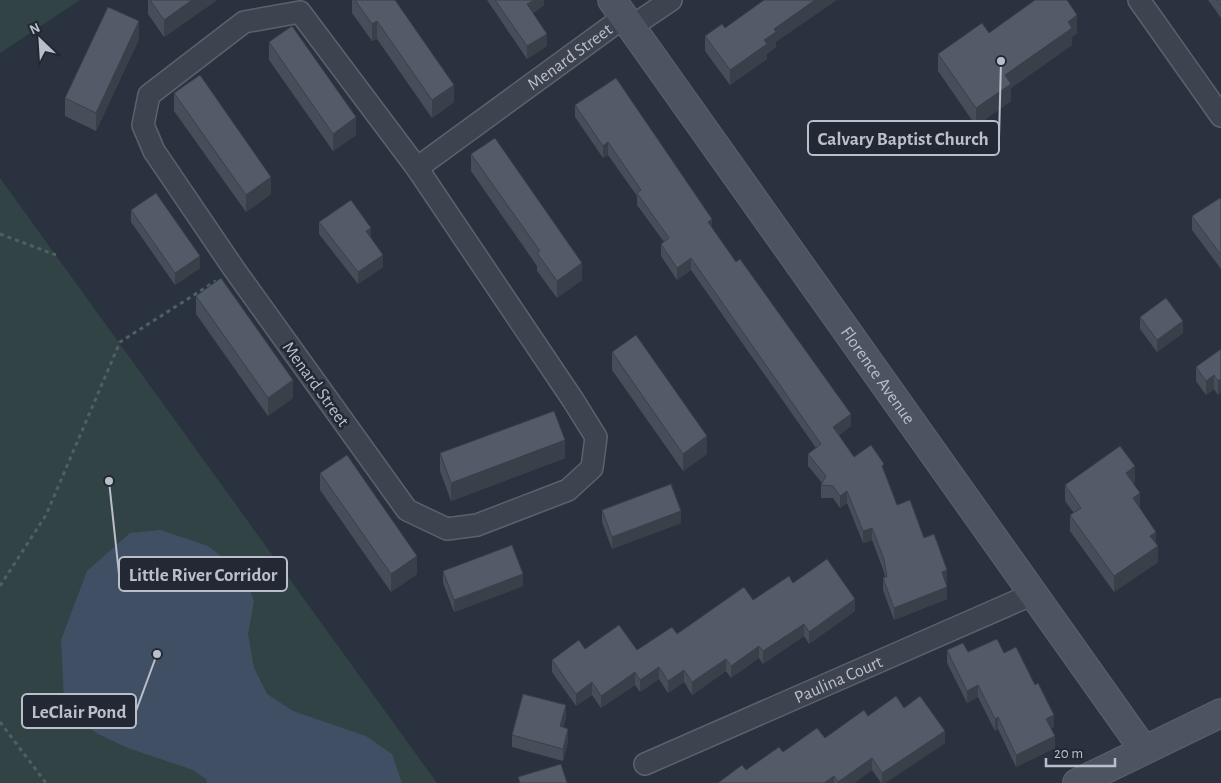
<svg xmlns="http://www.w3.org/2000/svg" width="1221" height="783" font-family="'Alegreya Sans',sans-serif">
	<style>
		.green { fill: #314345 }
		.water { fill: #414f65 }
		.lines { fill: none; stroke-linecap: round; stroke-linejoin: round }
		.street-casing { stroke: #5b626c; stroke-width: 24 }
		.secondary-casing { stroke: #5b626c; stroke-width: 30 }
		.path { stroke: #506062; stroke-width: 3; stroke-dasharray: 4 4; stroke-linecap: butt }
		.street { stroke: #3d444f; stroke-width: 21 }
		.secondary { stroke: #4c5361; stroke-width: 28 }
		.wall { fill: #474e5a }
		.shaded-wall { fill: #3a404a }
		.building { fill: #535b69; stroke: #3a404a }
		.labels { text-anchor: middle; stroke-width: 5; stroke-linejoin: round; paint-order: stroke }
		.street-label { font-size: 18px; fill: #babfc9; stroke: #222934 }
		.leader { fill: none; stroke: #babfc9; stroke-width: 2 }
		.callout-dot { fill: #babfc9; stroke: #222934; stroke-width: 2 }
		.callout { fill: #222934; stroke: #babfc9; stroke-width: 2 }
		.callout-label { font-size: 19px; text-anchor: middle; font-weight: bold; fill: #babfc9 }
	</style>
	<rect width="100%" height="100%" fill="#29323e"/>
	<!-- green -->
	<g class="green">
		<path d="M0 0H80L0 53Z"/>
		<path d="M0 178 437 783H0Z"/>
	</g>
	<!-- water -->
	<path class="water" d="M160 530 208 546 231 564 249 586 254 602 248 634 254 668 267 694 293 711 366 736 392 754 402 783H207L206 779 193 770 128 748 98 734 79 720 64 699 61 640 87 571 130 533Z"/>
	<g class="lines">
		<!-- street casing -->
		<g class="street-casing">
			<g id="street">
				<path d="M1139 0 1221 116"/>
				<path d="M300 12 417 168 573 400 596 437 592 468 568 490 477 525 447 529 407 510 234 269 154 151 143 125 149 95 244 22Z"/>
				<path d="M631 27 671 0"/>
				<path id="s1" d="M417 168 624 17"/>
				<path id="s2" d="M645 764 1033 594"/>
			</g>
		</g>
		<!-- secondary casing -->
		<g class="secondary-casing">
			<g id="secondary">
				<path id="s3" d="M612 0 1144 750"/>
				<path d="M1077 783 1221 713"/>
			</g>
		</g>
		<!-- path -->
		<g class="path">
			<path d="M0 234 56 255"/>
			<path d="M0 586 46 515 120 342 216 281"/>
			<path d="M0 722 46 783"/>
		</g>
		<!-- street -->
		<use href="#street" class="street"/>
		<!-- secondary -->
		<use href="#secondary" class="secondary"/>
	</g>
	<!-- wall -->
	<g class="wall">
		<path d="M148 0H217L164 37 148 14Z"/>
		<path d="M352 0H395L454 102 432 118 377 39 372 41 352 13Z"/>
		<path d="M487 0H544V5L533 13 547 46 527 59Z"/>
		<path d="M1208 0H1221V18Z"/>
		<path d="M725 28 776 42V47L767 54V59L730 85 705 51V36Z"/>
		<path d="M989 33H1077L1072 37V45L1011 88V101L976 126 938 71V54Z"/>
		<path d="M139 39 96 131 65 116V98Z"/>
		<path d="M269 42 356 135 333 151 269 60Z"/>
		<path d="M174 93 271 194 246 212 174 111Z"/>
		<path d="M575 105 712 228 851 426 839 435 854 457 884 471 897 505 924 538 947 582 946 583 947 599 894 620 883 590V578L885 577 884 572 872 540 863 543 847 503 840 508 833 498H821V485L822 483 808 466V454L816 448 691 270 677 280 661 256V244L664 242 637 205V196L608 155 603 158 575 117Z"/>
		<path d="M471 154 582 280 557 298 537 271V266L471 171Z"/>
		<path d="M1221 200V269L1192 230V216Z"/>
		<path d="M131 210 200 268 175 285 131 222Z"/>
		<path d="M319 222 371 237 383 267 358 284 319 234Z"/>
		<path d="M196 296 293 398 268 416 196 314Z"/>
		<path d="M1140 317 1183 333 1157 352 1140 329Z"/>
		<path d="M1221 349 1218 395 1214 389 1206 395 1196 381V367Z"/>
		<path d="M612 352 707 454 683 471 612 370Z"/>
		<path d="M440 453 565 458 451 501 440 471Z"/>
		<path d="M320 473 417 574 391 592 320 490Z"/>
		<path d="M1135 482 1133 483 1140 508 1156 544 1158 562 1114 592 1070 531V515L1074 513 1065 501V485Z"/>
		<path d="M602 510 681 523 612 549 602 522Z"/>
		<path d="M443 571 523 586 454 612 443 583Z"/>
		<path d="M793 583 855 611 809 644 804 636 763 664 759 658 731 678 726 671 692 695 684 682 668 693 659 679 640 692 635 685 601 708 592 695 576 706 552 672V660L585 649 637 650Z"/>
		<path d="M947 650 968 652 1004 653 1054 727 1051 729 1055 748 1016 767 998 729 995 731 978 697 967 703 947 663Z"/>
		<path d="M904 708 945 743 885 783H881L872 770 854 783H718L783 752 825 738 868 716Z"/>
		<path d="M566 718 563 727 568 741 563 761 512 747V735Z"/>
	</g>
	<!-- shaded-wall -->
	<g class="shaded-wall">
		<path d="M192 0H217L164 37V20Z"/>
		<path d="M534 0H544V5L527 16V4Z"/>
		<path d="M815 0H837L776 42V47L767 54V59L730 85V70L774 29Z"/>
		<path d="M1077 15V33L1072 37V45L1011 88V101L976 126V108L1005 75 1068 22Z"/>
		<path d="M139 21V39L96 131V113Z"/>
		<path d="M377 21V39L372 41V24Z"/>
		<path d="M547 34V46L527 59V46Z"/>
		<path d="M454 85V102L432 118V100Z"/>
		<path d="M356 117V135L333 151V134Z"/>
		<path d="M608 142V155L603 158V146Z"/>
		<path d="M271 177V194L246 212V195Z"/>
		<path d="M712 219V231L708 222Z"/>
		<path d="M371 228V241L366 231Z"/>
		<path d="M383 255V267L358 284V272Z"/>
		<path d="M200 256V268L175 285V273Z"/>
		<path d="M691 258V270L677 280V268Z"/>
		<path d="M582 263V280L557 298V281Z"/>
		<path d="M1183 321V333L1157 352V340Z"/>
		<path d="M1214 375V389L1206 395V381Z"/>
		<path d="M1221 379V393L1218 395V381Z"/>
		<path d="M293 380V398L268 416V398Z"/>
		<path d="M851 414V426L833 439V427Z"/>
		<path d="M707 436V454L683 471V454Z"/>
		<path d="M565 440V458L451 501V483Z"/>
		<path d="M1135 466V482L1126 489V473Z"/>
		<path d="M847 491V503L840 508V496Z"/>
		<path d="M1140 493V508L1133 498Z"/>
		<path d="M681 511V523L612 549V537Z"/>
		<path d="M872 528V540L863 543V531Z"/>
		<path d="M1156 532V547L1158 546V562L1114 592V576L1150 536Z"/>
		<path d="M417 556V574L391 592V574Z"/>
		<path d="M947 570V582L942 584V572Z"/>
		<path d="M523 574V586L454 612V600Z"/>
		<path d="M947 587V599L894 620V608Z"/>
		<path d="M855 599V611L809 644V632Z"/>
		<path d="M804 624V636L763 664V651Z"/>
		<path d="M759 646V658L731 678V666Z"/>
		<path d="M726 659V671L692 695V682Z"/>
		<path d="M659 667V679L640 692V680Z"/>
		<path d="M684 670V682L668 693V681Z"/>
		<path d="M635 672V685L601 708V696Z"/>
		<path d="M592 682V695L576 706V694Z"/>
		<path d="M978 685V697L967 703V691Z"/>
		<path d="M566 705V718L560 738V726Z"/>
		<path d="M1054 715V727L1046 731V719Z"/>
		<path d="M998 717V729L995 731V719Z"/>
		<path d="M568 729V741L563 761V749Z"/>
		<path d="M945 731V743L885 783H882V773Z"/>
		<path d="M1055 736V748L1016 767V755Z"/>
		<path d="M872 758V770L854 783H838V782Z"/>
		<path d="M834 776V783H824Z"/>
	</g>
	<!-- building -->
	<g class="building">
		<path d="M150 0H192L164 20Z"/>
		<path d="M355 0H395L454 85 432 100 377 21 372 24Z"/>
		<path d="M495 0H534L527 4 547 34 527 46Z"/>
		<path d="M764 0H815L774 29 776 32 764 40 767 44 730 70 705 36 722 24 725 28Z"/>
		<path d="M1035 0H1067L1077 15 1068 22 1072 28 1005 75 1011 84 976 108 938 54 982 23 989 33Z"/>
		<path d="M1217 0H1221V6Z"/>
		<path d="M108 7 139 21 96 113 65 98Z"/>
		<path d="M292 26 356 117 333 134 269 42Z"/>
		<path d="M200 75 271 177 246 195 174 93Z"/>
		<path d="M616 78 712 219 708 222 736 262 740 259 851 414 833 427 854 457 871 445 884 464 882 466 897 505 910 500 924 538 934 534 947 570 942 572 947 587 894 608 883 578 887 577 884 559 872 528 863 531 847 491 840 496 833 486 821 485 826 476 808 454 821 444 691 258 677 268 661 244 669 238 637 193 641 190 608 142 603 146 575 105Z"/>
		<path d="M495 138 582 263 557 281 537 253 540 251 471 154Z"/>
		<path d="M156 193 200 256 175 273 131 210Z"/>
		<path d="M1220 198 1221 200V255L1192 216Z"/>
		<path d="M351 200 371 228 366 231 383 255 358 272 319 222Z"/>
		<path d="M221 278 293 380 268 398 196 296Z"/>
		<path d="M1166 298 1183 321 1157 340 1140 317Z"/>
		<path d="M636 335 707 436 683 454 612 352Z"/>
		<path d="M1221 349V379L1218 381 1214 375 1206 381 1196 367Z"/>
		<path d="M554 411 565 440 451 483 440 453Z"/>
		<path d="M1120 446 1135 466 1126 473 1140 493 1133 498 1156 532 1150 536 1158 546 1114 576 1070 515 1081 508 1065 485Z"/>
		<path d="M347 455 417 556 391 574 320 473Z"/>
		<path d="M671 484 681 511 612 537 602 510Z"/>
		<path d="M512 545 523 574 454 600 443 571Z"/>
		<path d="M827 559 855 599 809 632 804 624 763 651 759 646 731 666 726 659 692 682 684 670 668 681 659 667 640 680 635 672 601 696 592 682 576 694 552 660 579 640 585 649 619 625 637 650 672 627 677 634 744 587 753 600 789 576 793 583Z"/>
		<path d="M997 639 1004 653 1016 647 1035 685 1038 683 1054 715 1046 719 1055 736 1016 755 998 717 995 719 978 685 967 691 947 650 963 643 968 652Z"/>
		<path d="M523 694 566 705 560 726 568 729 563 749 512 735Z"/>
		<path d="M896 696 904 708 920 696 945 731 882 773 872 758 838 782 834 776 824 783H718L742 765 746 770 779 747 783 752 817 728 825 738 864 710 868 716Z"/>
		<path d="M561 764 567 783H520L518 777Z"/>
	</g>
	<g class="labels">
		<!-- street labels -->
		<g class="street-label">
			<text dy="6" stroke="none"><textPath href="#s1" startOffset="189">Menard Street</textPath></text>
			<text dy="6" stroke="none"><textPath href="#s3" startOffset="460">Florence Avenue</textPath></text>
			<text transform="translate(316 384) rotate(54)" y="6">Menard Street</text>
			<text dy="6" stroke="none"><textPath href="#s2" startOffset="211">Paulina Court</textPath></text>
		</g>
	</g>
	<!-- callouts -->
	<path class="leader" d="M1001 61L999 138M109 481L119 574M157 654L136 711"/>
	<g class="callout-dot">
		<circle cx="1001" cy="61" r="5"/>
		<circle cx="109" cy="481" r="5"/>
		<circle cx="157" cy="654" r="5"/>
	</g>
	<g class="callout">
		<rect x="808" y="121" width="191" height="34" rx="5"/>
		<rect x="119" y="557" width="168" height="34" rx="5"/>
		<rect x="22" y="694" width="114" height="34" rx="5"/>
	</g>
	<g class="callout-label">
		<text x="903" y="145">Calvary Baptist Church</text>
		<text x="203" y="581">Little River Corridor</text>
		<text x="79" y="718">LeClair Pond</text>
	</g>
	<!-- north arrow -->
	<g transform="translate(40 40) rotate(335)" stroke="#222934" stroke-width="4" paint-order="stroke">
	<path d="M0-4L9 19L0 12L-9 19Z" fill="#babfc9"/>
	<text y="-8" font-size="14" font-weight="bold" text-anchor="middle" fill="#babfc9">N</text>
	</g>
	<!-- scale -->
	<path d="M1046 758v8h69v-8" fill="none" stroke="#babfc9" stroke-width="2.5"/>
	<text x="1054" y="758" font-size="15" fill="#babfc9" stroke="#222934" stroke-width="4" paint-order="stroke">20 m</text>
</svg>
